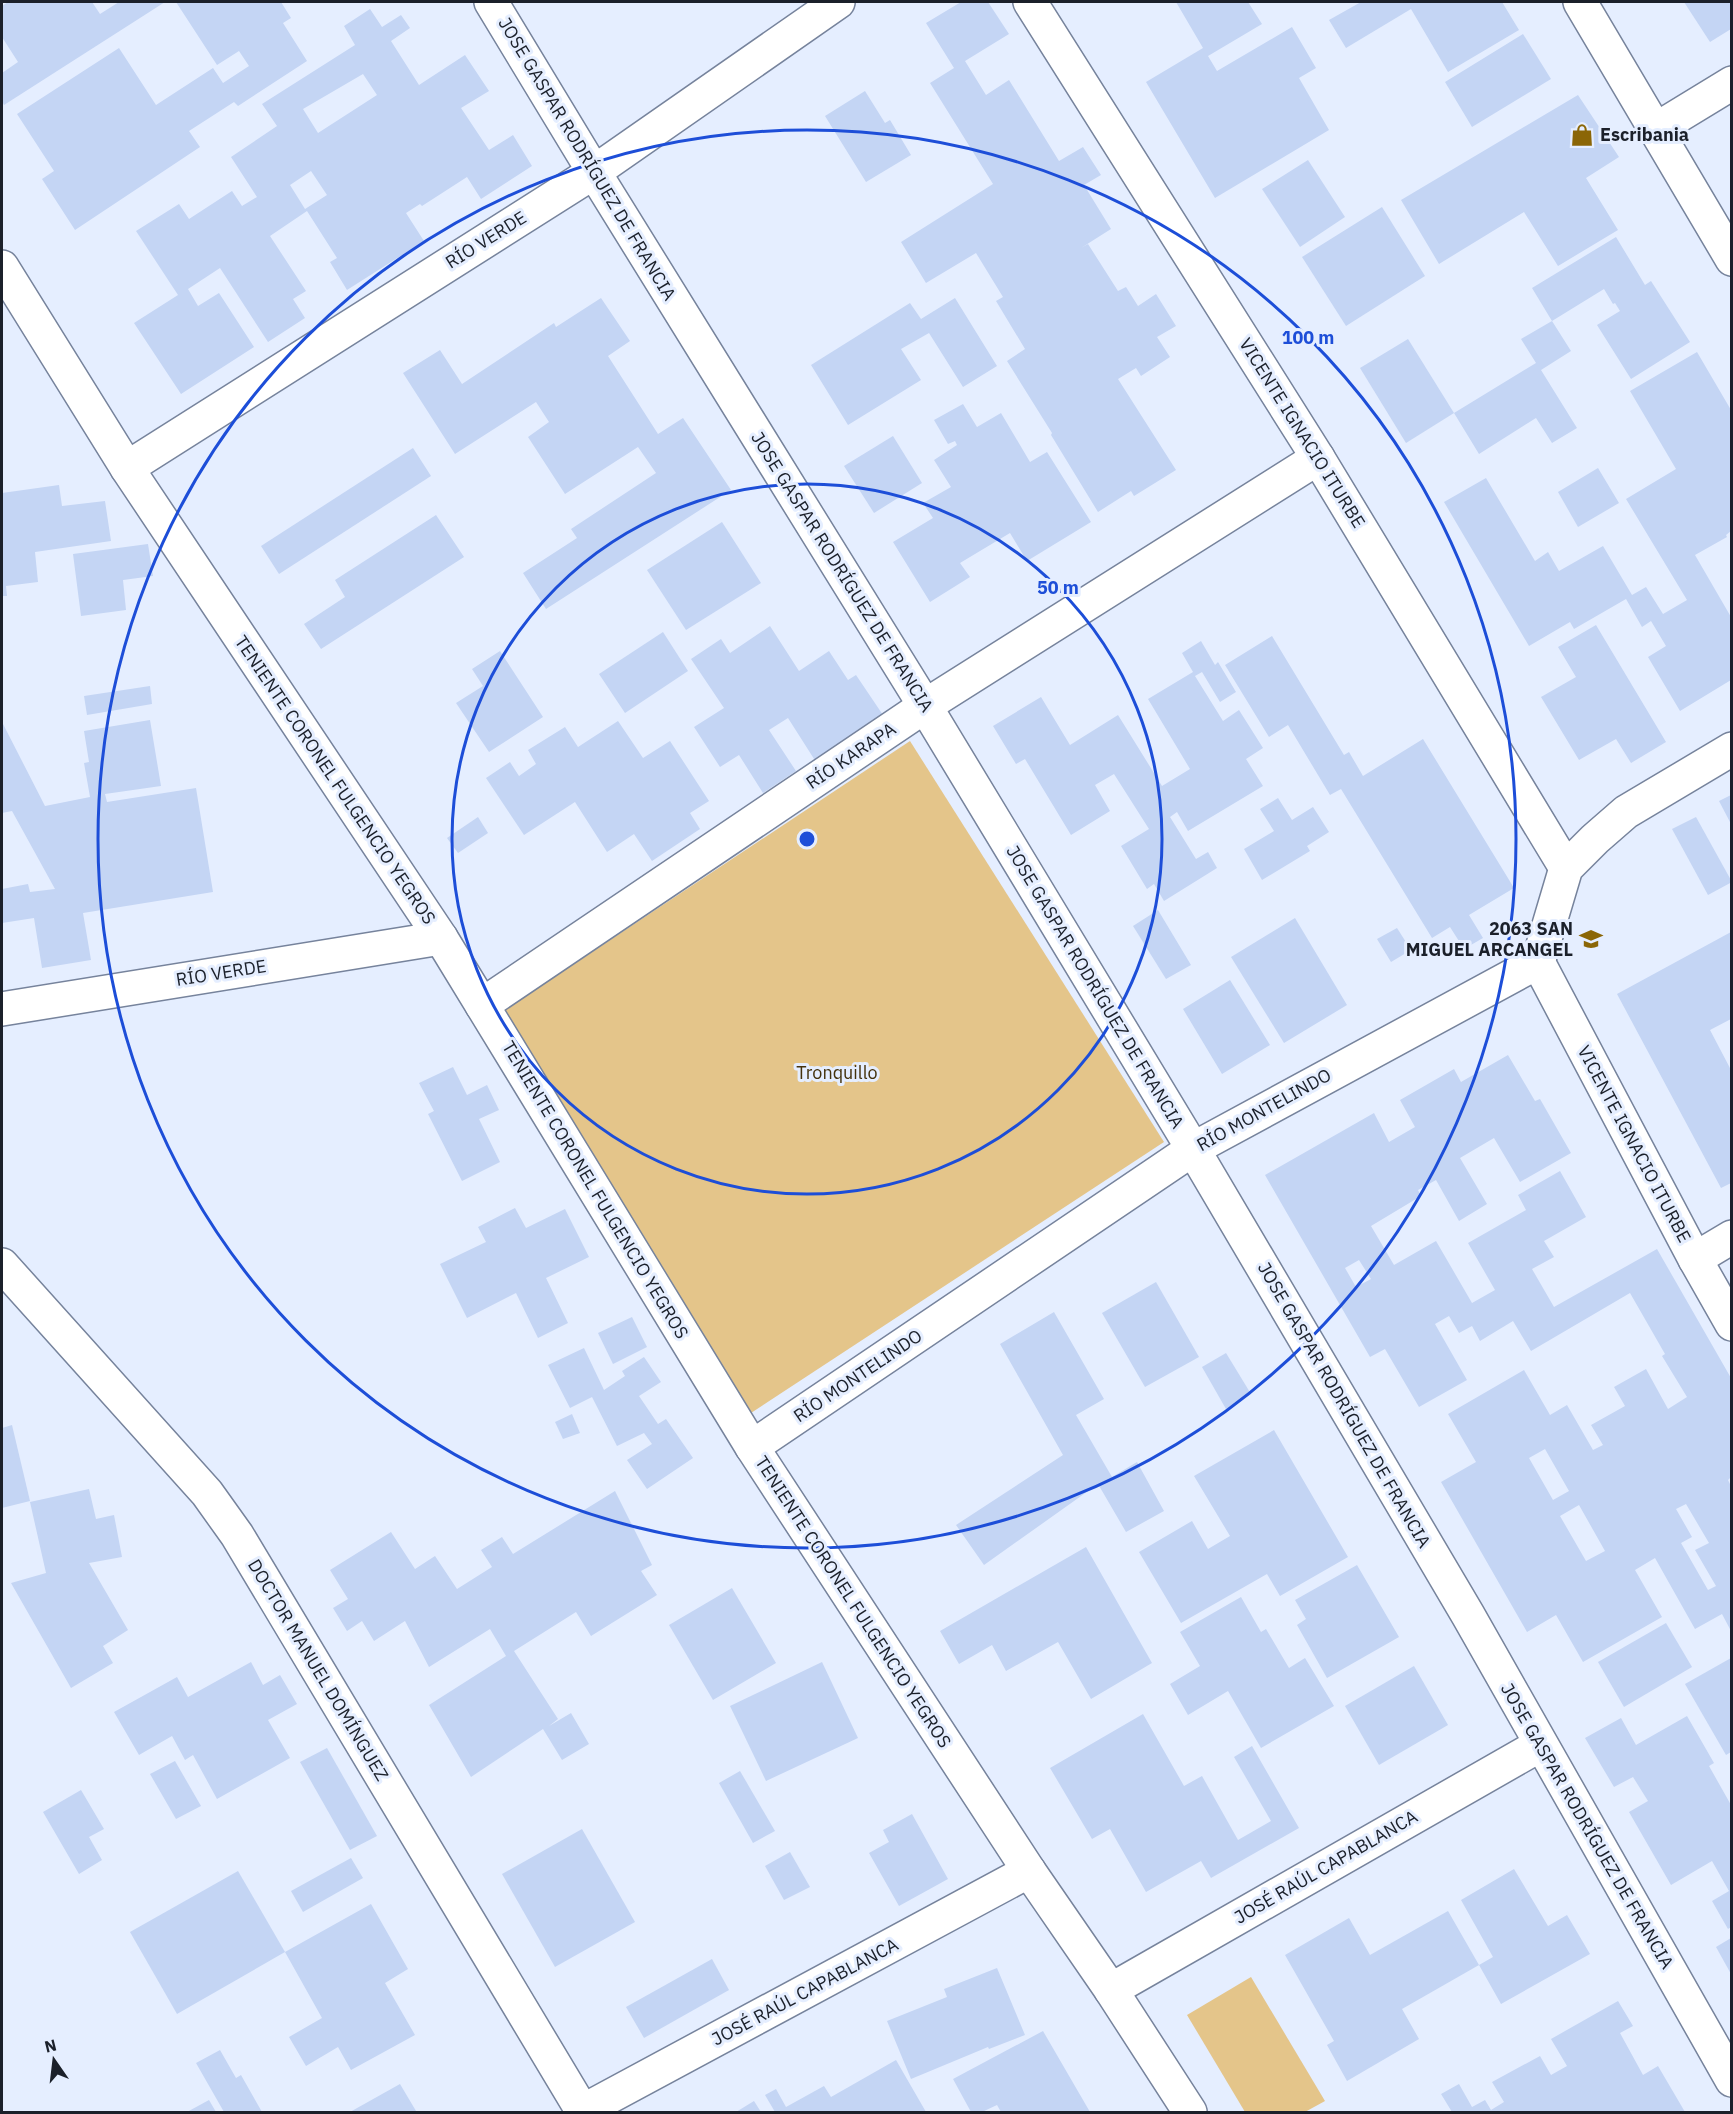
<svg xmlns="http://www.w3.org/2000/svg" width="1733" height="2114" font-family="'IBM Plex Sans',sans-serif">
	<style>
		.green { fill: #e4c58a }
		.building { fill: #c4d5f4; fill-rule: evenodd }
		.lines { fill: none; stroke-linecap: round; stroke-linejoin: round }
		.minor-casing { stroke: #76839c; stroke-width: 36 }
		.tertiary-casing { stroke: #76839c; stroke-width: 36 }
		.minor { stroke: #fff; stroke-width: 33 }
		.tertiary { stroke: #fff; stroke-width: 33 }
		.ring { fill: none; stroke: #1d4ed8; stroke-width: 3 }
		.labels { text-anchor: middle; stroke-width: 6; stroke-linejoin: round; paint-order: stroke }
		.poi-label { font-size: 18px; font-weight: bold; fill: #1b202a; stroke: #e5eeff; text-anchor: start }
		.street-label { font-size: 18px; fill: #1b202a; stroke: #e5eeff }
		.park-label { font-size: 18px; fill: #44320c; stroke: #e5eeff }
		.centre { fill: #1d4ed8; stroke: #e5eeff; stroke-width: 3 }
		.ring-label { font-size: 18px; text-anchor: middle; font-weight: bold; fill: #1d4ed8; stroke: #e5eeff; stroke-width: 6; stroke-linejoin: round; paint-order: stroke }
	</style>
	<rect width="100%" height="100%" fill="#e5eeff"/>
	<!-- green -->
	<g class="green">
		<path d="M910 741 1164 1142 751 1413 503 1011Z"/>
		<path d="M1251 1977 1325 2101 1305 2112H1245L1187 2015Z"/>
	</g>
	<!-- building -->
	<g class="building">
		<path d="M8 2H92L100 14 119 2H165L4 105 2 101V73L18 62 2 37V6Z"/>
		<path d="M176 2H281L291 18 283 23 307 61 238 106 234 102 189 131 200 147 75 230 42 179 54 171 17 114 119 48 156 105 213 68 223 83 249 66 239 51 217 65Z"/>
		<path d="M961 2H988L1009 34 965 61 986 95 1009 80 1059 161 1083 147 1101 175 1084 185 1111 229 1081 248 1088 244 1118 291 1126 287 1138 306 1156 294 1176 326 1157 337 1170 357 1141 376 1136 368 1118 379 1176 470 1134 496 1131 491 1098 512 1051 435 1052 433 1007 361 1025 349 996 301 1003 297 976 253 926 283 901 242 993 184 930 83 954 68 926 23Z"/>
		<path d="M1176 2H1248L1262 24 1208 56 1217 71 1292 27 1316 68 1299 78 1329 130 1215 198 1146 82 1203 48Z"/>
		<path d="M1361 2H1502L1519 30 1448 72 1411 9 1346 48 1329 20Z"/>
		<path d="M1684 2H1731V29L1710 42Z"/>
		<path d="M370 9 382 27 401 15 410 28 391 41 419 85 465 55 489 91 461 108 489 150 513 135 532 166 481 199 467 177 422 206 420 204 406 213 424 241 347 290 330 262 337 258 307 211 270 236 306 291 293 299 305 318 268 342 220 268 188 289 198 306 219 293 254 347 181 394 134 323 178 295 136 231 179 204 189 219 232 191 242 206 257 197 231 157 277 126 262 104 355 45 344 26ZM363 74 377 95 318 133 303 109ZM311 171 327 195 305 209 290 185Z"/>
		<path d="M1523 34 1551 79 1472 127 1445 82Z"/>
		<path d="M865 91 885 123 890 120 911 155 866 182 825 116Z"/>
		<path d="M1578 95 1619 157 1586 178 1618 230 1558 266 1524 212 1439 264 1401 200Z"/>
		<path d="M1308 160 1345 217 1300 247 1262 189Z"/>
		<path d="M1382 207 1425 276 1346 326 1302 257Z"/>
		<path d="M1616 237 1645 285 1651 281 1690 342 1631 379 1597 325 1620 311 1615 303 1613 304 1604 289 1552 321 1532 288Z"/>
		<path d="M601 298 630 341 608 356 658 434 683 418 731 490 546 609 523 573 577 538 571 529 656 473 638 447 565 494 528 437 549 422 536 402 455 454 403 373 440 350 462 384 554 323 556 327Z"/>
		<path d="M955 298 997 366 963 387 929 333 901 349 921 380 848 425 811 365 910 303 921 319Z"/>
		<path d="M1552 321 1571 351 1541 370 1577 428 1552 443 1536 418 1479 454 1454 413 1536 363 1521 339Z"/>
		<path d="M1408 339 1454 413 1406 443 1360 368Z"/>
		<path d="M1697 352 1731 410V531L1726 535 1727 537 1695 555 1731 617V680L1680 711 1648 657 1666 646 1651 621 1642 627 1626 599 1574 629 1570 622 1529 646 1444 502 1486 478 1535 561 1548 552 1559 571 1603 546 1632 595 1646 587 1663 614 1687 600 1626 499 1676 469 1630 391Z"/>
		<path d="M963 404 977 427 1001 413 1030 462 1047 452 1091 522 1027 561 1010 533 960 563 970 577 930 602 893 542 933 518 923 503 951 487 934 460 957 445 955 441 948 444 934 420Z"/>
		<path d="M893 436 922 483 874 513 844 466Z"/>
		<path d="M413 448 431 476 279 574 261 546Z"/>
		<path d="M1598 468 1619 503 1578 527 1558 492Z"/>
		<path d="M59 485 62 506 105 501 111 541 35 552 38 582 6 586 7 596H2V493Z"/>
		<path d="M436 515 464 557 321 649 304 624 345 597 335 580Z"/>
		<path d="M722 522 761 583 686 630 647 570Z"/>
		<path d="M148 544 153 576 123 580 126 610 81 616 73 554Z"/>
		<path d="M1596 625 1666 742 1631 763 1616 739 1579 760 1541 697 1576 677 1558 647Z"/>
		<path d="M770 626 799 671 829 651 848 680 856 675 885 718 816 762 788 718 769 730 796 771 763 793 739 755 720 767 694 727 724 708 691 659 721 639 730 653Z"/>
		<path d="M663 632 688 671 625 713 599 674Z"/>
		<path d="M1272 636 1344 755 1349 752 1363 776 1423 739 1514 888 1469 915 1483 938 1464 949 1450 927 1432 938 1341 789 1330 795 1288 725 1269 737 1225 665Z"/>
		<path d="M1201 641 1215 665 1218 662 1236 692 1220 702 1202 672 1195 676 1223 721 1239 710 1263 748 1246 759 1263 786 1188 831 1177 812 1170 817 1196 859 1208 852 1217 868 1164 901 1154 884 1147 889 1121 846 1149 829 1114 774 1095 785 1110 811 1071 835 1025 759 1016 764 993 726 1041 697 1070 745 1118 715 1162 786 1190 769 1148 699 1193 672 1182 653Z"/>
		<path d="M500 651 543 717 489 752 456 703 483 686 472 669Z"/>
		<path d="M150 686 152 704 87 715 84 696Z"/>
		<path d="M150 720 161 786 105 794 107 802 196 788 213 892 83 913 91 960 42 968 34 918 2 923V889L28 884 30 892 55 889 12 811 2 813V722L45 806 90 797 84 763 89 762 84 731Z"/>
		<path d="M618 721 643 758 670 741 709 801 690 813 700 829 652 861 634 834 607 852 575 802 524 835 486 778 510 762 519 776 536 764 528 750 565 727 578 747Z"/>
		<path d="M1731 795V824L1719 801Z"/>
		<path d="M1278 798 1292 820 1313 807 1329 832 1307 846 1310 851 1262 880 1244 849 1274 831 1260 809Z"/>
		<path d="M478 817 488 833 458 853 447 838Z"/>
		<path d="M1696 817 1732 882 1708 895 1672 829Z"/>
		<path d="M1158 910 1191 965 1166 979 1133 926Z"/>
		<path d="M1295 918 1347 1005 1284 1043 1231 957Z"/>
		<path d="M1397 928 1411 950 1391 962 1377 939Z"/>
		<path d="M1731 932V1019L1710 1030 1731 1070V1183L1721 1188 1617 994Z"/>
		<path d="M1230 980 1270 1045 1222 1074 1183 1009Z"/>
		<path d="M1508 1055 1535 1101 1540 1099 1571 1153 1520 1182 1494 1138 1460 1158 1487 1204 1459 1221 1436 1180 1418 1190 1421 1196 1371 1226 1394 1265 1436 1241 1472 1303 1495 1290 1468 1243 1526 1210 1518 1195 1560 1171 1586 1217 1544 1241 1554 1257 1532 1269 1554 1307 1657 1249 1731 1378V1477L1728 1480 1731 1486V1631L1722 1614 1695 1629 1655 1558 1635 1570 1662 1617 1583 1662 1556 1615 1527 1632 1441 1482 1476 1462 1448 1414 1524 1370 1550 1415 1567 1405 1593 1450 1603 1445 1591 1425 1625 1406 1614 1387 1646 1369 1668 1409 1687 1397 1662 1356 1665 1354 1630 1293 1531 1351 1513 1321 1480 1341 1472 1326 1459 1333 1449 1316 1435 1324 1467 1380 1419 1407 1385 1349 1370 1357 1265 1175 1374 1113 1389 1142 1415 1127 1400 1100 1454 1069 1461 1082ZM1359 1260 1371 1279 1356 1287 1345 1268ZM1545 1449 1569 1491 1553 1500 1529 1458ZM1686 1504 1709 1543 1695 1550 1716 1586 1708 1590 1681 1543 1692 1537 1676 1509ZM1579 1505 1605 1551 1586 1561 1560 1516Z"/>
		<path d="M453 1067 467 1095 487 1085 499 1110 479 1119 500 1162 462 1181 428 1114 434 1111 419 1083Z"/>
		<path d="M515 1208 526 1228 565 1209 589 1257 546 1278 568 1323 538 1338 516 1293 467 1318 440 1264 486 1242 478 1227Z"/>
		<path d="M1156 1282 1199 1357 1145 1387 1102 1313Z"/>
		<path d="M1054 1312 1104 1399 1076 1415 1112 1477 1137 1462 1164 1511 1126 1532 1098 1484 984 1565 956 1525 1063 1455 1000 1344Z"/>
		<path d="M632 1317 647 1347 613 1364 598 1333Z"/>
		<path d="M584 1348 604 1390 625 1376 622 1371 644 1357 661 1382 639 1396 658 1424 666 1419 693 1458 647 1489 627 1460 652 1444 644 1433 617 1446 592 1397 570 1408 548 1365Z"/>
		<path d="M1226 1353 1251 1394 1226 1409 1202 1367Z"/>
		<path d="M572 1414 580 1433 563 1439 555 1422Z"/>
		<path d="M12 1425 30 1501 2 1508V1428Z"/>
		<path d="M1274 1430 1348 1557 1280 1596 1267 1574 1181 1623 1139 1552 1192 1521 1208 1549 1230 1536 1194 1476Z"/>
		<path d="M89 1489 96 1519 114 1515 122 1557 89 1563 128 1630 103 1646 113 1663 71 1688 11 1583 46 1573 30 1502Z"/>
		<path d="M615 1491 652 1565 641 1571 657 1595 591 1636 576 1612 514 1651 558 1719 549 1726 571 1713 589 1744 562 1760 543 1729 471 1777 429 1705 506 1656 490 1629 429 1667 405 1621 374 1641 362 1621 347 1631 333 1608 348 1599 330 1570 391 1532 415 1569 435 1556 457 1589 492 1567 481 1550 502 1537 513 1554Z"/>
		<path d="M1086 1547 1152 1663 1091 1699 1058 1642 1006 1671 992 1645 959 1664 940 1631Z"/>
		<path d="M1357 1565 1399 1637 1327 1678 1297 1625 1306 1619 1295 1600Z"/>
		<path d="M732 1588 776 1663 713 1700 669 1625Z"/>
		<path d="M1241 1597 1261 1632 1266 1629 1289 1668 1305 1658 1334 1706 1261 1748 1228 1691 1188 1715 1170 1684 1200 1666 1180 1632Z"/>
		<path d="M1666 1623 1692 1667 1624 1707 1598 1662Z"/>
		<path d="M1731 1658V1752L1726 1755 1685 1684Z"/>
		<path d="M251 1662 263 1685 280 1675 297 1704 268 1720 290 1758 217 1799 193 1755 185 1760 172 1736 139 1755 114 1712 177 1677 188 1697Z"/>
		<path d="M822 1662 858 1738 766 1781 730 1706Z"/>
		<path d="M1414 1666 1448 1725 1379 1765 1345 1706Z"/>
		<path d="M1143 1714 1184 1786 1202 1776 1238 1840 1271 1821 1234 1757 1252 1746 1299 1828 1211 1878 1201 1861 1146 1892 1110 1829 1092 1839 1050 1768Z"/>
		<path d="M1687 1716 1714 1763 1709 1766 1731 1805V1927L1728 1929 1712 1901 1729 1891 1712 1861 1671 1885 1629 1812 1648 1801 1633 1777 1614 1787 1585 1738 1621 1718 1636 1745Z"/>
		<path d="M327 1748 377 1836 350 1850 300 1762Z"/>
		<path d="M175 1761 201 1806 176 1819 150 1774Z"/>
		<path d="M740 1771 775 1831 753 1843 719 1783Z"/>
		<path d="M81 1790 104 1829 89 1837 102 1860 79 1874 43 1812Z"/>
		<path d="M912 1814 948 1879 899 1906 869 1853 889 1842 883 1830Z"/>
		<path d="M582 1829 635 1922 555 1967 502 1874Z"/>
		<path d="M790 1852 810 1887 784 1900 765 1866Z"/>
		<path d="M351 1858 363 1878 303 1912 291 1891Z"/>
		<path d="M1514 1869 1548 1926 1567 1915 1590 1954 1501 2004 1479 1965 1493 1957 1461 1900Z"/>
		<path d="M238 1871 285 1952 177 2014 130 1932Z"/>
		<path d="M371 1904 408 1969 385 1983 415 2035 351 2070 338 2047 306 2066 289 2037 322 2018 285 1952Z"/>
		<path d="M1448 1911 1479 1965 1402 2009 1419 2039 1347 2081 1327 2045 1334 2041 1285 1955 1349 1918 1370 1955Z"/>
		<path d="M1731 1938V1974L1716 1947Z"/>
		<path d="M712 1959 729 1990 644 2038 626 2007Z"/>
		<path d="M997 1968 1025 2035 989 2049 988 2047 911 2079 887 2021 947 1997 944 1989Z"/>
		<path d="M1618 2001 1633 2026 1620 2033 1643 2075 1658 2066 1685 2112H1452L1441 2094 1459 2084 1472 2107 1485 2100 1491 2110 1504 2102 1492 2082 1540 2056 1551 2075 1567 2066 1551 2039Z"/>
		<path d="M1043 2031 1090 2112H1001L997 2105 982 2112H971L953 2079Z"/>
		<path d="M220 2050 236 2078 241 2075 262 2112H224L196 2063Z"/>
		<path d="M896 2060 926 2112H775L765 2095 776 2089 786 2107 824 2086 831 2097Z"/>
		<path d="M400 2084 416 2111 350 2112Z"/>
		<path d="M209 2100 216 2112H187Z"/>
		<path d="M754 2101 761 2112H736Z"/>
	</g>
	<g class="lines">
		<!-- minor casing -->
		<g class="minor-casing">
			<g id="minor">
				<path d="M491 2 594 172 925 706 1193 1149 1468 1615 1732 2080"/>
				<path d="M1655 130 1732 83"/>
				<path d="M127 468 594 172 838 2"/>
				<path d="M1538 962 1695 1259 1732 1324"/>
				<path d="M482 1005 925 706 1318 458"/>
				<path d="M2 1009 441 938"/>
				<path d="M1695 1259 1732 1237"/>
				<path d="M2 1265 207 1493 237 1535 583 2112"/>
				<path d="M1111 1990 1540 1745"/>
				<path d="M581 2112 1029 1871"/>
			</g>
		</g>
		<!-- tertiary casing -->
		<g class="tertiary-casing">
			<g id="tertiary">
				<path d="M1030 2 1318 458 1566 868"/>
				<path d="M1580 2 1732 259"/>
				<path d="M2 267 127 468 441 938 752 1447 1029 1871 1111 1990 1190 2112"/>
				<path d="M752 1447 1193 1149 1538 962 1566 868 1595 839 1626 812 1732 749"/>
			</g>
		</g>
		<!-- minor -->
		<use href="#minor" class="minor"/>
		<!-- tertiary -->
		<use href="#tertiary" class="tertiary"/>
	</g>
	<!-- distance rings -->
	<g class="ring">
		<circle cx="807" cy="839" r="355"/>
		<circle cx="807" cy="839" r="709"/>
	</g>
	<!-- icons -->
	<defs>
		<g id="shop-bare" transform="scale(1.8)"><path d="M-5-2.5h2.3a2.7 3.5 0 0 1 5.4 0H5L5.5 6h-11ZM-1.5-2.5h3a1.5 2.3 0 0 0-3 0Z" fill="#8b6606" stroke="#e5eeff" stroke-width="2.5" paint-order="stroke"/></g>
		<g id="school-bare" transform="scale(1.8)"><path d="M0-5L7-2L0 1L-7-2ZM-4 1L0 2.5L4 1V4Q0 6-4 4Z" fill="#8b6606" stroke="#e5eeff" stroke-width="2.5" paint-order="stroke"/></g>
	</defs>
	<g fill-rule="evenodd">
		<use href="#shop-bare" x="1582" y="135"/>
		<use href="#school-bare" x="1591" y="939"/>
	</g>
	<g class="labels">
		<!-- poi labels -->
		<g class="poi-label">
			<text x="1600" y="141">Escribania</text>
			<text x="1573" y="935" text-anchor="end">2063 SAN<tspan x="1573" dy="21">MIGUEL ARCANGEL</tspan></text>
		</g>
		<!-- street labels -->
		<g class="street-label">
			<text transform="translate(587 159) rotate(59)" y="6">JOSE GASPAR RODRÍGUEZ DE FRANCIA</text>
			<text transform="translate(486 240) rotate(-32)" y="6">RÍO VERDE</text>
			<text transform="translate(1302 433) rotate(58)" y="6">VICENTE IGNACIO ITURBE</text>
			<text transform="translate(842 572) rotate(58)" y="6">JOSE GASPAR RODRÍGUEZ DE FRANCIA</text>
			<text transform="translate(851 756) rotate(-34)" y="6">RÍO KARAPA</text>
			<text transform="translate(335 780) rotate(56)" y="6">TENIENTE CORONEL FULGENCIO YEGROS</text>
			<text transform="translate(221 973) rotate(-9)" y="6">RÍO VERDE</text>
			<text transform="translate(1095 987) rotate(59)" y="6">JOSE GASPAR RODRÍGUEZ DE FRANCIA</text>
			<text transform="translate(1264 1110) rotate(-29)" y="6">RÍO MONTELINDO</text>
			<text transform="translate(1634 1144) rotate(62)" y="6">VICENTE IGNACIO ITURBE</text>
			<text transform="translate(595 1190) rotate(59)" y="6">TENIENTE CORONEL FULGENCIO YEGROS</text>
			<text transform="translate(858 1376) rotate(-34)" y="6">RÍO MONTELINDO</text>
			<text transform="translate(1344 1405) rotate(60)" y="6">JOSE GASPAR RODRÍGUEZ DE FRANCIA</text>
			<text transform="translate(853 1602) rotate(57)" y="6">TENIENTE CORONEL FULGENCIO YEGROS</text>
			<text transform="translate(318 1670) rotate(59)" y="6">DOCTOR MANUEL DOMÍNGUEZ</text>
			<text transform="translate(1587 1826) rotate(60)" y="6">JOSE GASPAR RODRÍGUEZ DE FRANCIA</text>
			<text transform="translate(1326 1867) rotate(-30)" y="6">JOSÉ RAÚL CAPABLANCA</text>
			<text transform="translate(805 1992) rotate(-28)" y="6">JOSÉ RAÚL CAPABLANCA</text>
		</g>
		<!-- park labels -->
		<g class="park-label">
			<text x="837" y="1079">Tronquillo</text>
		</g>
	</g>
	<circle cx="807" cy="839" r="9" class="centre"/>
	<g class="ring-label">
		<text x="1308" y="344">100 m</text>
		<text x="1058" y="594">50 m</text>
	</g>
	<!-- border -->
	<rect width="1733" height="2114" fill="none" stroke="#1b202a" stroke-width="6"/>
	<!-- north arrow -->
	<g transform="translate(54 2060) rotate(346)" stroke="#e5eeff" stroke-width="4.5" paint-order="stroke">
	<path d="M0-4.5L10 22L0 15L-10 22Z" fill="#1b202a"/>
	<text y="-9" font-size="16" font-weight="bold" text-anchor="middle" fill="#1b202a">N</text>
	</g>
</svg>
